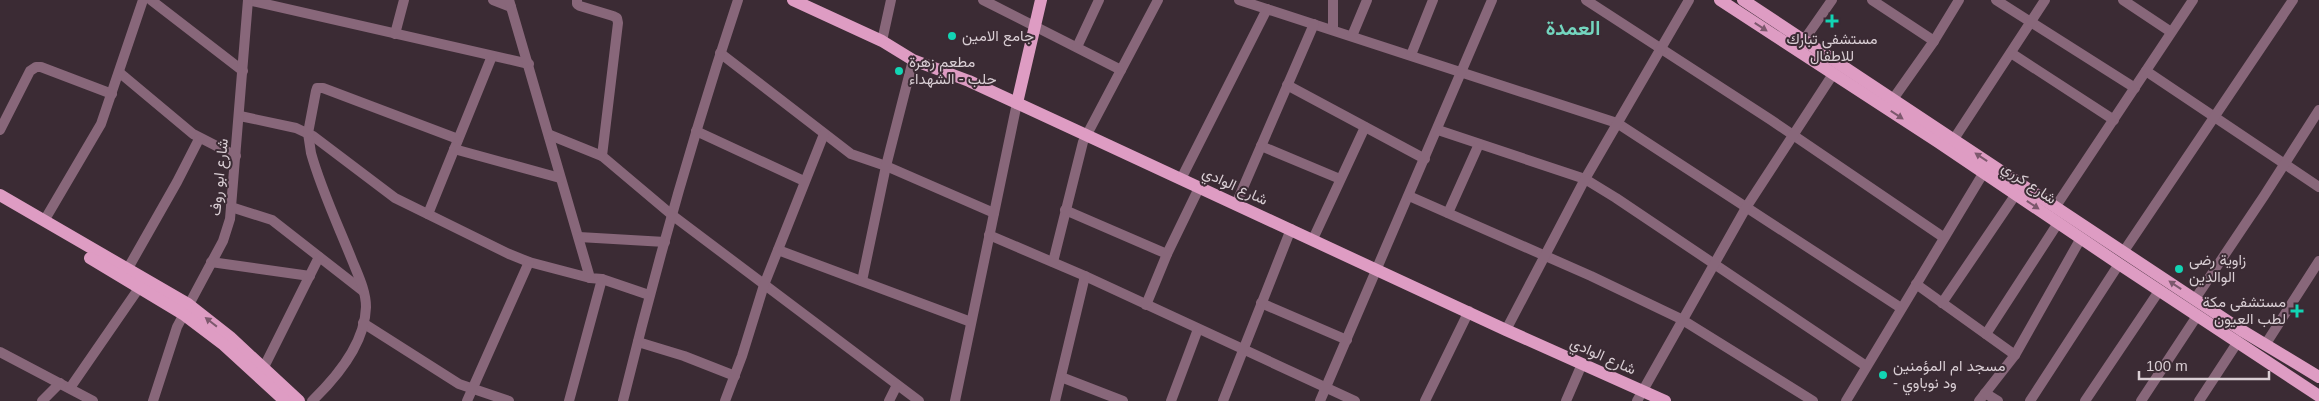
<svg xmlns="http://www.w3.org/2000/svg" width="2319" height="401" font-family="Arial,Vazirmatn,sans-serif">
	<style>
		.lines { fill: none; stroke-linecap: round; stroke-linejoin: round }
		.minor { stroke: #88677a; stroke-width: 10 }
		.major { stroke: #de9cc3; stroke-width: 12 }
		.oneway { fill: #7c586d }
		.poi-dot { fill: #12d5b4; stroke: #3b2b34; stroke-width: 2 }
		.labels { text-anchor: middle; stroke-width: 4; stroke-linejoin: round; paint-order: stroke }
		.poi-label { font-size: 15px; fill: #d9ced4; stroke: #3b2b34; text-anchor: start }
		.street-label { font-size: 15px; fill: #d9ced4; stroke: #3b2b34 }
		.district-label { font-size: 20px; font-weight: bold; fill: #73d5be; stroke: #3b2b34 }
	</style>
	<rect width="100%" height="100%" fill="#3b2b34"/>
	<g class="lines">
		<!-- minor -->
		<g class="minor">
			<path d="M151 0 243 71"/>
			<path d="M248 0 529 64"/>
			<path d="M493 0 511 7"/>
			<path d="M509 0 590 278 602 279 649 295"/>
			<path d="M577 0V4L580 6 613 16 617 18 618 23 602 156 672 215 919 401"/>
			<path d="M983 0 1121 70"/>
			<path d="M1239 0 1617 123 1901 308"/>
			<path d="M1586 0 1771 120 1943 237"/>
			<path d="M1872 0 1934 41"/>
			<path d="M1996 0 2135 88"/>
			<path d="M2123 0 2171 32"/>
			<path d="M1333 30V0"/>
			<path d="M395 34 404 0"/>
			<path d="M1352 36 1367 0"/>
			<path d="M1804 40 1832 0"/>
			<path d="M882 41 891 0"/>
			<path d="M1077 47 1099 0"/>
			<path d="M720 53 851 154 886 166 994 213"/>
			<path d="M2011 53 2114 120"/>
			<path d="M1411 55 1433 0"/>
			<path d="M2146 71 2319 187"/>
			<path d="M120 73 193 134 236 156"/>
			<path d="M1287 85 1425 159"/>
			<path d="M1893 99 1934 41 1959 0"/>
			<path d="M240 116 296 128 313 136 395 198 509 254 529 262 590 278"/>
			<path d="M0 130 30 71 36 67H41L112 94"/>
			<path d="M1438 130 1585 179 1616 198 1866 366"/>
			<path d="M696 131 804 181"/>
			<path d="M550 135 602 156"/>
			<path d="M1954 139 2045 0"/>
			<path d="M1261 146 1340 179"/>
			<path d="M454 149 560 178"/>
			<path d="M1181 179 1267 9"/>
			<path d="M1409 196 1591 276 1681 319 1813 401"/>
			<path d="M1236 204 1314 24"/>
			<path d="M2056 206 2193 0"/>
			<path d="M231 207 272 220 363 291"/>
			<path d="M1065 210 1167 254"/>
			<path d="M1448 213 1479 144"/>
			<path d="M428 214 492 56"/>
			<path d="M44 221 101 124 143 0"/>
			<path d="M989 235 1085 276 1355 401"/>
			<path d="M579 237 665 242"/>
			<path d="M1313 239 1365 127"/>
			<path d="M778 250 971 322"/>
			<path d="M2124 251 2293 0"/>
			<path d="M211 262 310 276"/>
			<path d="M1053 262 1083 142 1158 0"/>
			<path d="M127 270 177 182 199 139"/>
			<path d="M862 281 886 166 913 60"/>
			<path d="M1916 284 2015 355 1979 401"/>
			<path d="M2195 299 2264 196 2319 110"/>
			<path d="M1261 303 1347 340"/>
			<path d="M1942 303 2016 194"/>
			<path d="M1146 305 1167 254 1199 188"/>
			<path d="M363 323 459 384 509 401"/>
			<path d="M1506 330 1585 179 1689 0"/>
			<path d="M1986 334 2058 223"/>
			<path d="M638 342 684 356 735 376"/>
			<path d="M2265 345 2319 261"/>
			<path d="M0 352 93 401"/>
			<path d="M2015 355 2081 238"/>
			<path d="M263 369 319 257"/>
			<path d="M1061 377 1123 401"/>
			<path d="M70 388 139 288"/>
			<path d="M1985 393 1998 401"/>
			<path d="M42 401 60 383"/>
			<path d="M153 401 177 327 223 241 230 219 248 0"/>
			<path d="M312 401C337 377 365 344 366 307 366 291 358 275 352 260 338 225 321 189 311 153L308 133 316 91 317 88H323L458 139"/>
			<path d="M467 401 529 262"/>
			<path d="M569 401 602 279"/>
			<path d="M623 401C656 266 694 132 738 0"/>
			<path d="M725 401 742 356 764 285 824 134"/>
			<path d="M889 401 897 385"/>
			<path d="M955 401 1017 103"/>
			<path d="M1055 401 1085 276"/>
			<path d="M1171 401 1198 329"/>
			<path d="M1223 401 1291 229"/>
			<path d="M1320 401 1492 0"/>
			<path d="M1425 401 1469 311"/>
			<path d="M1566 401 1582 364"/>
			<path d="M1637 401 1747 206 1837 68"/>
			<path d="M1846 401 1984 172"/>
			<path d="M2030 401 2119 264"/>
			<path d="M2085 401 2159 291"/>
			<path d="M2141 401 2197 316"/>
			<path d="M2199 401 2237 343"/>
		</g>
		<!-- major -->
		<g class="major">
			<path d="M793 0 882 41 913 60 969 81 1086 135 1506 330 1665 401"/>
			<path d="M1720 0 1938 142 2119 264 2319 396"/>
			<path d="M1743 0 2241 330 2319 377"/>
			<path d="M1017 103 1041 0"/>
			<path d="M0 195 188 304 230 337 299 401"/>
			<path d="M90 258 183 314 224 345 285 401"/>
		</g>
	</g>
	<!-- one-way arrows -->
	<defs><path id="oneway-solid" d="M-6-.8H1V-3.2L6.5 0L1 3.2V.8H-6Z" transform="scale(1.25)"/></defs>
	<g class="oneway">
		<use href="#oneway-solid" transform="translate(1761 27) rotate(33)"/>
		<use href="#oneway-solid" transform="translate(1897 115) rotate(33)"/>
		<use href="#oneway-solid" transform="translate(1981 157) rotate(-146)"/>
		<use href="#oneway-solid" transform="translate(2033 205) rotate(34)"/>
		<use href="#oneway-solid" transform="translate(2175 285) rotate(-146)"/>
		<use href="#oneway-solid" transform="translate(211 322) rotate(-142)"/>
	</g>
	<!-- markers -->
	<g class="poi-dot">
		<path d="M1829.5 13.5h5v5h5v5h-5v5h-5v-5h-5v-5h5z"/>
		<circle cx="952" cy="36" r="5"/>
		<circle cx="899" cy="71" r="5"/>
		<circle cx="2179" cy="269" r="5"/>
		<path d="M2294.5 303.5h5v5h5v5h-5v5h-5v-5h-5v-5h5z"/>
		<circle cx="1883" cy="375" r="5"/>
	</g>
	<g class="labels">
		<!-- poi labels -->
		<g class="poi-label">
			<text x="962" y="41">جامع الامين</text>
			<text x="1832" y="44" text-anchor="middle">مستشفى تبارك<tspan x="1832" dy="17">للاطفال</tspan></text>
			<text x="909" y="67">مطعم زهرة<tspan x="909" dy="17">حلب - الشهداء</tspan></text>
			<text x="2189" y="265">زاوية رضى<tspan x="2189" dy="17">الوالدين</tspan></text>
			<text x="2286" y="307" text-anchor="end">مستشفى مكة<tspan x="2286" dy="17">لطب العيون</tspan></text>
			<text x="1893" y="371">مسجد ام المؤمنين<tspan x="1893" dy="17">- ود نوباوي</tspan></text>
		</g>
		<!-- street labels -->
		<g class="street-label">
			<text transform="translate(219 177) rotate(-84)" y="5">شارع ابو روف</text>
			<text transform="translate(2029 183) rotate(34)" y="5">شارع كرري</text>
			<text transform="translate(1235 186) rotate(25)" y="5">شارع الوادي</text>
			<text transform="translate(1603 356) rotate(24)" y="5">شارع الوادي</text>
		</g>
		<!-- district labels -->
		<g class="district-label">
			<text x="1573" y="35">العمدة</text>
		</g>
	</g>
	<!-- scale -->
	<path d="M2139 371v8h130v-8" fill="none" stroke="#d9ced4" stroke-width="2.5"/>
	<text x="2146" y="371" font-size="15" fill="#d9ced4" stroke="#3b2b34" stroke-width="4" paint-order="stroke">100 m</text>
</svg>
